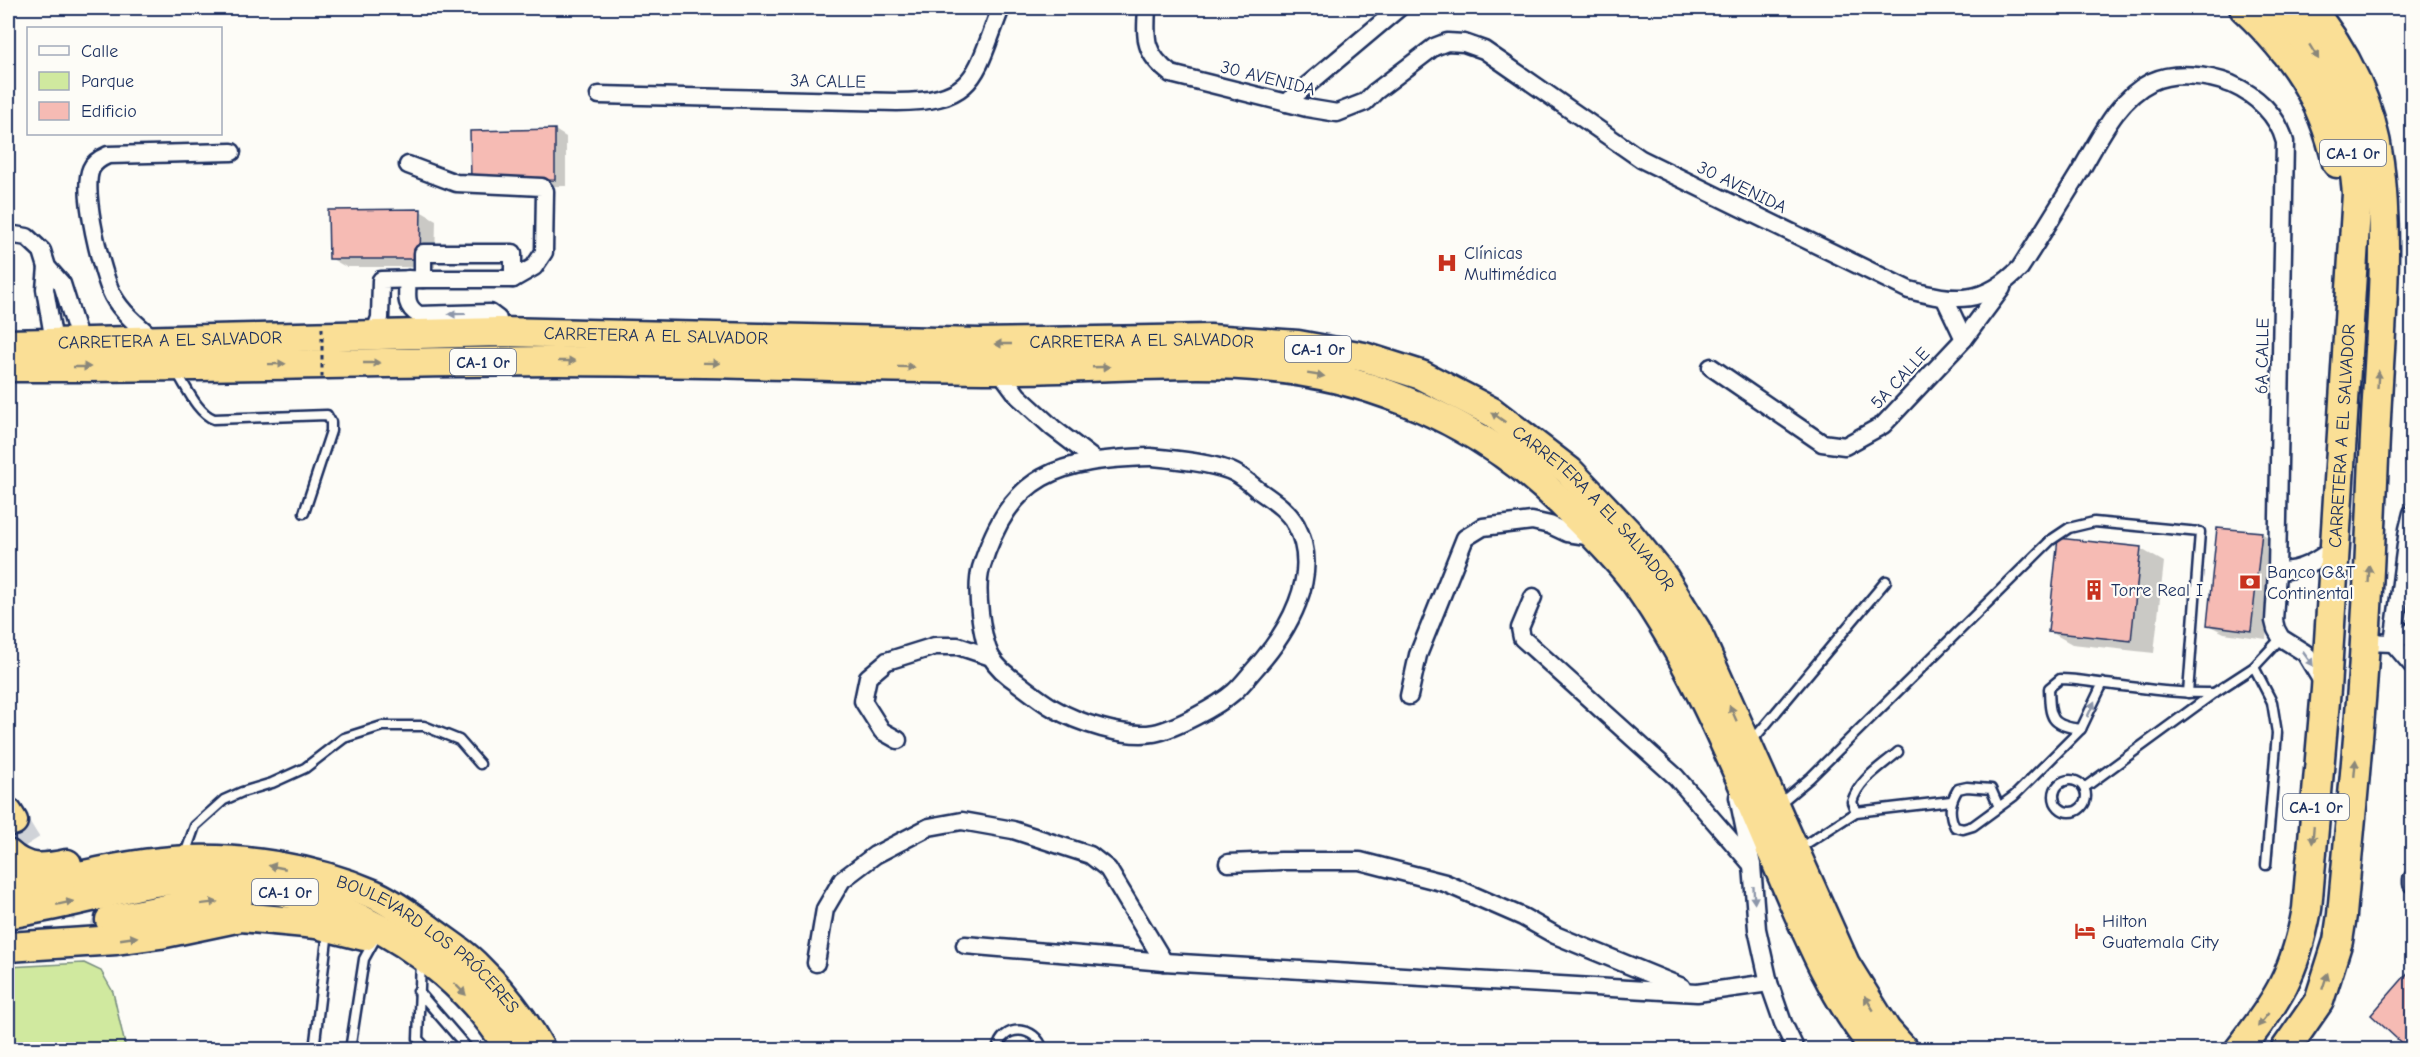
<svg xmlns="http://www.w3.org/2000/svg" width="2420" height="1057" font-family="'Comic Neue',sans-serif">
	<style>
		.green { fill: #d0e99f; stroke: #768c7e; stroke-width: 1.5 }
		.shadow { fill: #0003 }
		.building { fill: #f6bbb4; stroke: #1b2f5e; stroke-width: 1.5 }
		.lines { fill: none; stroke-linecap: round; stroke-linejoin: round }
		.highway-tunnel { stroke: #d0d3d8; stroke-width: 28; stroke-dasharray: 28 14; stroke-linecap: butt }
		.lane-casing { stroke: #1b2f5e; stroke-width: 13 }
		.street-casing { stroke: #1b2f5e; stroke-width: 21 }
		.highway-casing { stroke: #1b2f5e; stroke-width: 33 }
		.lane { stroke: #fdfcf7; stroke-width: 8 }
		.street { stroke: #fdfcf7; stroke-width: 16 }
		.highway { stroke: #fadf96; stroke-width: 28 }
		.path-bridge { stroke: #1b2f5e; stroke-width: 3; stroke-dasharray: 4.5 4.5; stroke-linecap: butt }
		.oneway { fill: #8a877a }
		.oneway2 { fill: #8c96aa }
		.labels { text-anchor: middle; stroke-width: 4.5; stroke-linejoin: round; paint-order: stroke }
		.shield { fill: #fdfcf7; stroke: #5f6c8c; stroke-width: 1.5 }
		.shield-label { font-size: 16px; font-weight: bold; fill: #1b2f5e }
		.street-label { font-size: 18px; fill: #1b2f5e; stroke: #fdfcf7 }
		.poi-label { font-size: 18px; fill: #1b2f5e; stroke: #fdfcf7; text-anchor: start }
	</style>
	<rect width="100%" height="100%" fill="#fdfcf7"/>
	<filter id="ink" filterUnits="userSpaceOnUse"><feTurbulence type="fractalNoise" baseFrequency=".0167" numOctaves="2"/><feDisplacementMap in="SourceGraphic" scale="12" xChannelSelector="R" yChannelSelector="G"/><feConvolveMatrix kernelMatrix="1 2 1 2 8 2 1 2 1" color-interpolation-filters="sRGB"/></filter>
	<g filter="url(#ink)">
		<!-- green -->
		<path class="green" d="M84 963 101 971 113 992 126 1049H8V967Z"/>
		<!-- shadow -->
		<g class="shadow">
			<path d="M555 130 566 137V186L484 187Z"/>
			<path d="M420 211 436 220 435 267H346L330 258Z"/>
			<path d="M2261 533 2277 542 2266 639 2224 633 2208 625Z"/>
			<path d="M2141 549 2164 562 2154 653 2072 644 2049 631Z"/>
			<path d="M2412 971V1050H2411L2373 1015Z"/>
		</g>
		<!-- building -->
		<g class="building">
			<path d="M555 129V180L471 181 470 131Z"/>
			<path d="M421 209 420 259H329L328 210Z"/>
			<path d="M2217 528 2262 532 2251 631 2207 625Z"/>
			<path d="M2058 538 2141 547 2131 641 2048 632Z"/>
			<path d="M2412 968V1050H2409L2371 1015Z"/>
			<path d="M459 1046V1050H436Z"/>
		</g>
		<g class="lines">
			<!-- highway-tunnel -->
			<path class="highway-tunnel" d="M13 821C28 846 61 901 87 912 94 916 102 917 110 920"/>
			<!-- lane casing -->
			<g class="lane-casing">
				<g id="lane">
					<path d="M176 371C186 386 197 413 214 419L327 415 331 422V431L304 513"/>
					<path d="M2254 667 2272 702 2277 733 2266 865"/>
					<path d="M2103 683 2081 729C2049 726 2050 716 2049 688L2060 679C2076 679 2090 682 2106 684 2142 688 2178 694 2214 693"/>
					<path d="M1752 741 1886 581"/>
					<circle cx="2070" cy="796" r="16"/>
					<path d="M2084 788 2214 693 2254 667 2281 638"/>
					<path d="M1778 805 1810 778 2051 540 2069 528 2094 522 2200 532 2188 693"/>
					<path d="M1999 807 1991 789 1967 787 1958 789C1950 802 1948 813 1955 827L1963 829 1973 826 2014 796 2081 729"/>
					<path d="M1856 812 1852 802C1859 779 1881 767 1898 752"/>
					<path d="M1798 849 1856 812 1951 801"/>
					<path d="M184 857 195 826 224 800 242 792 272 783 305 768 344 738 382 726H424L459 740 480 764"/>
					<path d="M421 961 418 1039 428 1050"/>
					<path d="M418 991 469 1050"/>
					<path d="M314 1050 328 931"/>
					<path d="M350 1050 364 959 375 939"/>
					<path d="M997 1050C1002 1023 1036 1025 1043 1050"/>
				</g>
			</g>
			<!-- street casing -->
			<g class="street-casing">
				<g id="street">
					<path d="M1147 8C1145 39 1144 54 1171 74L1307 108 1337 113 1365 102 1375 92 1434 47 1447 42 1464 43 1484 50 1503 63 1641 159 1909 290C1956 302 1984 305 2020 268 2040 237 2059 206 2078 175 2097 144 2116 99 2151 82 2174 71 2208 75 2231 84 2256 95 2278 115 2285 142L2277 571 2274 621 2276 629 2281 638 2305 653 2324 685"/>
					<path d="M599 95 897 102C978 102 975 73 1001 8"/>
					<path d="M1286 103 1399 8"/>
					<path d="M408 165 456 183 542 187 545 191 544 252 534 267 513 279H423"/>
					<path d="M8 234 27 237 42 251 47 267 62 284 80 341"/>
					<path d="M47 267 45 289 54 342"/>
					<path d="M408 279C407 295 404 306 419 315L490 313 498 319 499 332"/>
					<path d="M1945 299 1964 339"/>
					<path d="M373 336 380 318 381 280 423 279V253H513V279"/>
					<path d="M155 340C141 328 122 313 113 296 102 275 81 191 91 169 94 162 101 158 108 155L232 152"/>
					<path d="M1711 367 1822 443 1845 446 1883 425 1964 339 2002 288"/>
					<path d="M998 369 1018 396 1053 428 1095 460"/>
					<path d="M1151 457C1172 459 1216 463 1235 473 1243 477 1251 484 1258 490 1272 500 1287 509 1296 525 1323 575 1287 634 1253 671 1247 678 1241 686 1234 692 1218 706 1175 729 1154 733 1125 738 1078 723 1053 708 1041 701 1030 692 1018 683 1009 677 997 667 991 657 981 637 975 589 981 568 1011 472 1058 460 1151 457Z"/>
					<path d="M2277 571C2302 571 2317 561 2336 546"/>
					<path d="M1533 597 1520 628 1522 638 1676 777 1752 865"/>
					<path d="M2365 642 2393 643 2412 631"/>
					<path d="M2393 643 2408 529 2412 513"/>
					<path d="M2393 643 2412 665"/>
					<path d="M1409 696 1418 655 1465 538 1483 527 1532 521 1550 525 1567 533 1593 537"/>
					<path d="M898 740 882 731 863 701 868 677 887 661 935 646H958L991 657"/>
					<path d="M1738 797 1752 865 1757 929 1769 983 1783 1023 1796 1050"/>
					<path d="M1228 863 1281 861H1360L1445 883 1523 917 1555 935 1682 987"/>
					<path d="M2412 879V884"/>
					<path d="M965 945 1164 962 1697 993 1769 983"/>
					<path d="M816 963 825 909 842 880 875 855 929 827 962 821 1013 830 1090 855 1108 869 1164 962"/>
				</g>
			</g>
			<!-- highway casing -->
			<g class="highway-casing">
				<g id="highway">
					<path d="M2244 8C2293 54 2322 97 2337 163"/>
					<path id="s1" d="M8 344 499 332 979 343 1210 339 1298 345 1364 357 1421 375 1492 412 1569 471 1628 533 1664 578 1696 630 1845 964 1886 1030 1904 1050"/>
					<path d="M8 367C190 368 373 362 556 361 701 361 846 368 992 369 1106 371 1225 351 1338 379 1425 401 1505 444 1568 509 1591 532 1617 557 1636 583 1694 665 1733 761 1772 852 1802 921 1828 991 1876 1050"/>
					<path d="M8 813 13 821"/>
					<path d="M8 854C26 871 43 869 67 864"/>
					<path id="s2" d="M8 891C62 881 117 865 173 861 238 856 313 868 373 894 392 902 410 916 427 928 442 940 460 950 474 964 500 989 523 1018 541 1050"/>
					<path d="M8 914C37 909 67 903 96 896 118 890 141 883 163 881 296 872 439 934 510 1050"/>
					<path d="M110 920 182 906 238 899"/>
					<path d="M8 947 116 940 160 934 241 917 316 924 364 936"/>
					<path id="s3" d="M2239 1050C2279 999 2295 973 2307 909L2326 689 2357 193C2350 119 2331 60 2276 8"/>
					<path d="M2285 1050 2319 1001 2338 941 2342 915C2350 824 2360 733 2365 641 2370 567 2372 493 2376 418 2380 335 2390 245 2379 162 2372 106 2346 50 2309 8"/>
				</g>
			</g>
			<!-- lane -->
			<use href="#lane" class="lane"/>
			<!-- street -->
			<use href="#street" class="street"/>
			<!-- highway -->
			<use href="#highway" class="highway"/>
			<!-- path-bridge -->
			<path class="path-bridge" d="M322 328V378"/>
		</g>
		<!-- one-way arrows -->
		<defs><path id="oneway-solid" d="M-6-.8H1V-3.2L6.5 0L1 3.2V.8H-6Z" transform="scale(1.5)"/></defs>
		<g class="oneway">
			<use href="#oneway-solid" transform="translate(2314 52) rotate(58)"/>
			<use href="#oneway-solid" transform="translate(1003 344) rotate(-180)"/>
			<use href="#oneway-solid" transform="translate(567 361)"/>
			<use href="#oneway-solid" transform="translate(372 363)"/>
			<use href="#oneway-solid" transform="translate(711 363) rotate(1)"/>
			<use href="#oneway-solid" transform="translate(277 364) rotate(-1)"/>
			<use href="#oneway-solid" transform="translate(82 367)"/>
			<use href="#oneway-solid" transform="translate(906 367) rotate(1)"/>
			<use href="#oneway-solid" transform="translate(1101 367) rotate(-2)"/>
			<use href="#oneway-solid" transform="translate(1316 375) rotate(9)"/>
			<use href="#oneway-solid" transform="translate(2378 379) rotate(-87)"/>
			<use href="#oneway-solid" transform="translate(1498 417) rotate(-145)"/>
			<use href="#oneway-solid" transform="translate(2369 574) rotate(-87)"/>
			<use href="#oneway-solid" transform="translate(1733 713) rotate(-114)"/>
			<use href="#oneway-solid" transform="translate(2355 768) rotate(-85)"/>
			<use href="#oneway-solid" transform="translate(2313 835) rotate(95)"/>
			<use href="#oneway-solid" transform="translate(277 867) rotate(-169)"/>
			<use href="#oneway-solid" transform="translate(65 903) rotate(-12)"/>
			<use href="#oneway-solid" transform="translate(209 903) rotate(-7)"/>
			<use href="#oneway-solid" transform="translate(129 938) rotate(-8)"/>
			<use href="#oneway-solid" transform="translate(2325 981) rotate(-72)"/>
			<use href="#oneway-solid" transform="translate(460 989) rotate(45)"/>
			<use href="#oneway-solid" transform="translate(1869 1003) rotate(-121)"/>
			<use href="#oneway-solid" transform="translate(2263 1020) rotate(128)"/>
		</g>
		<g class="oneway2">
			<use href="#oneway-solid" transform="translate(457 314) rotate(179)"/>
			<use href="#oneway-solid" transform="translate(2308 659) rotate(54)"/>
			<use href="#oneway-solid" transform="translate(2091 709) rotate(-65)"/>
			<use href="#oneway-solid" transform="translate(1754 895) rotate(86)"/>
		</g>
	</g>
	<!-- icons -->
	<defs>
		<g id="hospital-bare" transform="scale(1.62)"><path d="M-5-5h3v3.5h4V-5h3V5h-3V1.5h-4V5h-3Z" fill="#c8321e" stroke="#fdfcf7" stroke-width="2.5" paint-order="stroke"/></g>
		<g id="bank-bare" transform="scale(1.62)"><path d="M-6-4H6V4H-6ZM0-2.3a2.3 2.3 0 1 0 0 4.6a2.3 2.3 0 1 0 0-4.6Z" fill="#c8321e" stroke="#fdfcf7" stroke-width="2.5" paint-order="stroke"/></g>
		<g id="building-bare" transform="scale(1.62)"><path d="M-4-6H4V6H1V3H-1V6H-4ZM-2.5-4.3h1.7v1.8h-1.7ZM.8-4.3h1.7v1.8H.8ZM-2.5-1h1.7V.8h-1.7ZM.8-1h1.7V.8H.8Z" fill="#c8321e" stroke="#fdfcf7" stroke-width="2.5" paint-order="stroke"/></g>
		<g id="hotel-bare" transform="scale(1.62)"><path d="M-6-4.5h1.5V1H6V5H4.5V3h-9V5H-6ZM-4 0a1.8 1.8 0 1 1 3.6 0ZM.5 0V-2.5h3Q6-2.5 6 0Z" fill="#c8321e" stroke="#fdfcf7" stroke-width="2.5" paint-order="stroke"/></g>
	</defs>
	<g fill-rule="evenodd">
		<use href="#hospital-bare" x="1447" y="263"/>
		<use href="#bank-bare" x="2250" y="582"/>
		<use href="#building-bare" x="2094" y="590"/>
		<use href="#hotel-bare" x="2085" y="931"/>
	</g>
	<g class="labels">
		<!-- shield labels -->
		<g class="shield">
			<rect x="2320" y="140" width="66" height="26" rx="4.5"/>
			<rect x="1285" y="336" width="66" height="26" rx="4.5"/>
			<rect x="450" y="349" width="66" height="26" rx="4.5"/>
			<rect x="2283" y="794" width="66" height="26" rx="4.5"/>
			<rect x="252" y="879" width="66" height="26" rx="4.5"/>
		</g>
		<g class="shield-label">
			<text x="2353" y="159">CA-1 Or</text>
			<text x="1318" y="355">CA-1 Or</text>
			<text x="483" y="368">CA-1 Or</text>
			<text x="2316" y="813">CA-1 Or</text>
			<text x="285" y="898">CA-1 Or</text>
		</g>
		<!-- street labels -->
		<g class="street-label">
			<text transform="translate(1268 78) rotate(14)" y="6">30 AVENIDA</text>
			<text transform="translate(828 81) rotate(1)" y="6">3A CALLE</text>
			<text transform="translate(1742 187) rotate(26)" y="6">30 AVENIDA</text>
			<text dy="6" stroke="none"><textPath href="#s1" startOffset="648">CARRETERA A EL SALVADOR</textPath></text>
			<text dy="6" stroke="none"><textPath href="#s1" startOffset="162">CARRETERA A EL SALVADOR</textPath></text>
			<text dy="6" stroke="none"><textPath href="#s1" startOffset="1134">CARRETERA A EL SALVADOR</textPath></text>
			<text transform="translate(2262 356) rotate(-89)" y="6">6A CALLE</text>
			<text transform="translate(1900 378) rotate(-47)" y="6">5A CALLE</text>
			<text dy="6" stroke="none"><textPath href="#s3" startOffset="633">CARRETERA A EL SALVADOR</textPath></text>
			<text dy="6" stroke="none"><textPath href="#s1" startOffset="1638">CARRETERA A EL SALVADOR</textPath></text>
			<text dy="6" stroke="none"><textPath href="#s2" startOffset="446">BOULEVARD LOS PRÓCERES</textPath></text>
		</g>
		<!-- poi labels -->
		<g class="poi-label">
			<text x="1464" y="259">Clínicas<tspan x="1464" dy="21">Multimédica</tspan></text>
			<text x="2267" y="578">Banco G&amp;T<tspan x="2267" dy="21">Continental</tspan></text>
			<text x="2111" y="596">Torre Real I</text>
			<text x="2102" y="927">Hilton<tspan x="2102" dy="21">Guatemala City</tspan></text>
		</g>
	</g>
	<!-- margin -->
	<rect width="2420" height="1057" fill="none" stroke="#fdfcf7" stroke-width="30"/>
	<rect x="15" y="15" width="2390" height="1027" fill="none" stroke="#1b2f5e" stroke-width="2" filter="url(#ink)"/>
	<!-- legend -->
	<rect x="27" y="27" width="195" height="108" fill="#fdfcf7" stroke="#a3aaba" stroke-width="1.5"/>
	<rect x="39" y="46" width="30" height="9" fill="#fdfcf7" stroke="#a3aaba" stroke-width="1.5"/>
	<text x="81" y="57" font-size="18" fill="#1b2f5e">Calle</text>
	<rect x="39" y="72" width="30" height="18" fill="#d0e99f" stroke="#a3aaba" stroke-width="1.5"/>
	<text x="81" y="87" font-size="18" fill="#1b2f5e">Parque</text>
	<rect x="39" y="102" width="30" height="18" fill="#f6bbb4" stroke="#a3aaba" stroke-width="1.5"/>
	<text x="81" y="117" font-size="18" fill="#1b2f5e">Edificio</text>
</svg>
